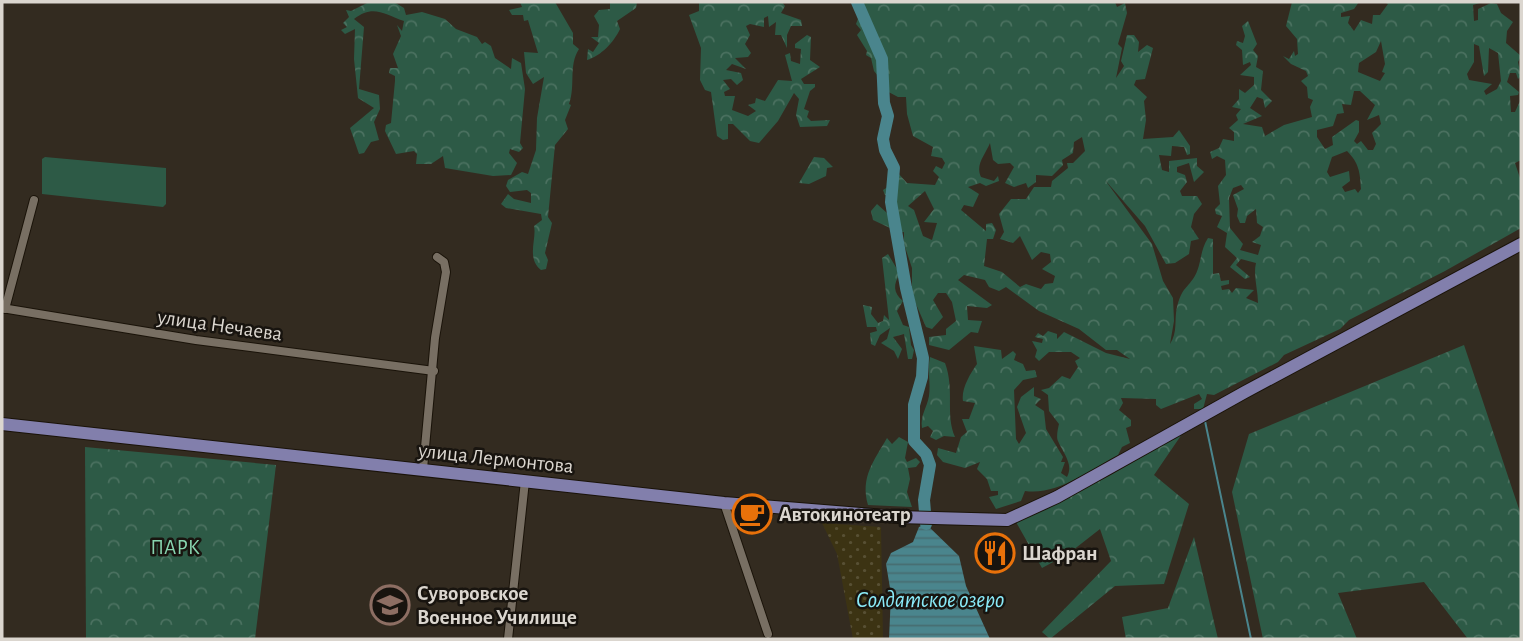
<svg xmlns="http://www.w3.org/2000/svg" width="1523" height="641" font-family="'Alegreya Sans',sans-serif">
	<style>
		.grass { fill: #2d5a46 }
		.forest { fill: url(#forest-crowns); fill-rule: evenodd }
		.sand { fill: url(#sand-dots) }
		.water { fill: url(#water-rules) }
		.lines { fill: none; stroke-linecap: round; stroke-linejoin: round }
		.stream { stroke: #4a858d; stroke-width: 2 }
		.river { stroke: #4a858d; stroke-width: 12 }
		.minor-casing { stroke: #1a1309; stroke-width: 10 }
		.primary-casing { stroke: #1a1309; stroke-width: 14 }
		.minor { stroke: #786f63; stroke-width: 8 }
		.primary { stroke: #827fac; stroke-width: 12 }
		.labels { text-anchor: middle; stroke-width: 5; stroke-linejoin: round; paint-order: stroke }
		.street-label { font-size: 21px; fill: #dbd6cf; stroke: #18140f }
		.poi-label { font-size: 21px; font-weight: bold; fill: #dbd6cf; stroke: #18140f; text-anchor: start }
		.park-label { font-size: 21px; fill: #87d4af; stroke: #18140f }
		.water-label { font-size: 23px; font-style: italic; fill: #8aeaf8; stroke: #18140f }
	</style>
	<defs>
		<pattern id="forest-crowns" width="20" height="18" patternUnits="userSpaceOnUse" patternTransform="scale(1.75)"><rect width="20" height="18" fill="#2d5a46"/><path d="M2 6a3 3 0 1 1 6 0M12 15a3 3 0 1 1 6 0" fill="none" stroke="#4b7160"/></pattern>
		<pattern id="sand-dots" width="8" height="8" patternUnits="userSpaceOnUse" patternTransform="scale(1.75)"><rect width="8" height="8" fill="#3c3313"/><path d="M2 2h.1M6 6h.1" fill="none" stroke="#585034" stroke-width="1.8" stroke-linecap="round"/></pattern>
		<pattern id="water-rules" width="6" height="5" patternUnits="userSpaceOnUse" patternTransform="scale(1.75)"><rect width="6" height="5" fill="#4a858d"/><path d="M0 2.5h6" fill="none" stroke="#476d71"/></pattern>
	</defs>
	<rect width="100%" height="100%" fill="#332b20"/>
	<!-- grass -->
	<path class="grass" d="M45 157 166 168V204L163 207 42 194V159Z"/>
	<!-- forest -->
	<g class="forest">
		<path d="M394 2 404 8 406 15 422 12 445 19 456 29 477 37 482 44 485 42 491 46 495 58 511 69 512 58 521 63 525 89 520 143 523 148 519 152 510 149 509 153 517 163 511 175 493 176 445 168 443 156 431 164H416L417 154 414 151 396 154 385 131 386 125 391 123 395 81V76L389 73 390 68H398L393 54 401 36 397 25 402 31 404 21C384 14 373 4 354 19L364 27 359 89 379 95 380 109 374 122 379 140 371 142 364 153 359 154 350 128 374 108 358 98 354 59 355 29 345 34 341 30 347 27 343 23 349 17 346 10 351 11 367 3Z"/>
		<path d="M520 2H555L573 33V44L579 49C568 66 576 85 569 104L571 105 565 120 568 129 555 145 548 217 552 223 545 253 548 260 546 269 541 270C526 258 537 239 534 226L542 220 541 214 506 208 501 204 508 194 514 199 531 203V193L527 190 510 192 506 186 508 180 522 172 528 174 536 150 537 118 544 77 533 84 526 73 524 52 538 53 528 20 524 21 523 15H512L509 10 522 7Z"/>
		<path d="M610 2H637L636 8 617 21 620 29C614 42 601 56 587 60L588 49 593 52 599 43 591 37H598L599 25 594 16 599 10 610 9Z"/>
		<path d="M699 2H782L785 6 781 13 801 20 802 26H791L787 35V48L781 35H775L776 22 769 27 768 16 764 18V27L750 24 746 26 750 35 745 44 751 53 748 57 735 58 746 69 732 64 726 70 741 73 743 80 737 85 731 79 723 80 730 89 724 92 725 96H735L732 110 748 116 756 111 748 105 755 103 756 98 765 101 778 80 792 81 785 55 790 53 791 61 800 64 801 49 795 48V44L807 35 811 37 810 60 820 67 801 79 804 84H815V87L810 91 804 109 809 111 807 117 811 121 830 120 827 126 800 127 796 115 799 99 794 93 778 121 759 143 750 141 733 124H728V139L723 140 717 136 711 92 705 90 700 80 701 48 689 15 699 11Z"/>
		<path d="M851 2H1115L1117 7 1125 3 1127 13 1118 44 1122 48 1116 78 1124 66 1121 61 1127 35H1134L1139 42 1138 52 1147 45 1153 48 1145 79 1136 80 1134 85 1147 97 1144 101 1146 120 1143 139 1173 137 1179 130 1190 146V154L1187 155 1184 147 1172 146 1171 156 1159 155 1162 170 1169 172V161L1197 158V166L1204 172 1194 182 1189 163 1177 167V172L1185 175 1187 182 1180 191 1182 196H1197L1202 204 1194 214 1191 227 1199 239 1191 241 1189 254 1175 263 1166 264 1145 226 1105 180 1152 244 1163 281 1173 298 1174 321 1170 344C1178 332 1174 320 1177 307 1182 289 1184 291 1193 279 1202 266 1199 252 1208 238L1213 239V274L1219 273 1221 281 1229 280V284L1221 286 1222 290 1229 289 1232 293 1236 288 1254 290 1246 298 1258 303C1258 290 1253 275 1256 263L1241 259 1236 265 1250 277 1245 279 1230 267 1237 258 1225 247 1227 233 1217 227 1222 216 1216 214 1215 209 1220 204 1218 186 1226 175 1225 160 1217 156 1212 159 1210 152 1219 148 1223 139 1234 141V132L1229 128 1238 120 1236 115 1241 109 1232 107 1239 99V89L1245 93 1254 85V77L1240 75 1251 65 1250 62 1243 65 1242 50 1236 45 1237 41 1243 43 1245 36 1242 26 1248 21 1257 44 1253 50 1258 56 1256 67 1263 71 1261 90 1272 101 1265 108 1263 99 1257 97 1250 108 1262 116 1243 124 1262 127 1265 136 1284 125 1312 117 1310 107 1313 100 1308 98 1307 87 1301 81 1308 76 1306 71 1291 64 1283 56 1289 59 1294 51 1295 56 1298 54 1297 39 1286 26 1292 2H1359L1354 9 1341 13V17L1350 16 1348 23 1354 31 1361 20 1372 24 1373 15H1380L1388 4 1384 2H1483L1473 5 1474 21 1478 20V9L1491 3 1497 4 1501 13 1513 22 1507 31 1506 43 1521 56 1518 62 1521 76 1518 79 1516 73H1510L1507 82 1519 92 1518 95 1510 96 1511 112H1515L1520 101 1521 160 1515 163 1521 181V228L1445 271 1349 320 1340 329 1284 355 1278 362 1214 395 1207 394 1203 409H1194V404L1202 399 1199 394 1161 409 1156 405V399L1121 398 1123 403 1119 410 1131 420V426L1126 428 1130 443 1122 447 1118 455C1091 469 1057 496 1025 491L1021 501 996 509 989 497 998 495V491H991L987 479 977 469 980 462 965 468 943 462 937 455 938 448 956 453 961 437 967 432 962 419H969L975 403 963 401C961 389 970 374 977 364L974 346 1001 350 1002 359 1013 351 1016 354 1014 360 1023 364 1026 371 1035 370 1037 377 1023 380 1014 390 1016 439 1019 444 1026 433 1017 407 1021 397 1034 387V396L1041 399 1035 405 1044 411 1046 429 1063 457 1061 462H1065L1061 473 1067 477C1074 464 1063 453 1058 441 1056 437 1058 428 1059 424L1049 411 1048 395 1041 390 1049 388 1062 376 1070 379 1078 367 1075 361 1080 358 1071 352H1049L1039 361 1035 357 1037 350 1032 341 1042 343 1043 339 1035 337 1038 333 1043 336 1048 331 1057 334V339L1064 332 1106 353 1130 359 1117 350H1106L1079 329 1039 311 1006 287 999 291 989 287 985 280 964 275 958 280 992 305 987 308 967 306 968 320 982 321 978 333 971 332 949 350 929 345V337L946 335V329L956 321 952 302 946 293H938L933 300 943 317 932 329 926 327 912 295V268L904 244V232L892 234 890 228 873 220 871 211 877 204 887 213H896L893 197 885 195 883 190 891 185 897 166 898 173 907 183 935 185 939 177 933 171 936 166 942 169 945 163 942 158 931 156 933 147 913 136 907 114 906 97H898L881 88 882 81 874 71 871 58 866 55 867 51 857 35 861 30 856 24 859 16ZM1381 41 1385 64 1382 72 1385 73 1380 81 1358 72 1359 63 1376 52ZM1474 44 1479 46 1484 76 1488 72 1489 48 1498 53 1501 81 1497 89 1486 95 1484 91 1492 84 1469 80 1467 74 1474 62ZM1354 91H1360L1375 105 1367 120 1379 115 1381 124 1372 133 1376 144 1373 150H1368L1361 141 1357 144 1354 141 1359 132V121L1356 120 1332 137 1333 145 1325 149 1317 137V130L1333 126 1337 114 1344 113 1342 104 1351 105ZM1082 137 1085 151 1073 163H1067L1068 168 1052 181 1051 187H1034L1026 199H1011L999 214 1004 232 1000 239 1013 243 1020 236 1032 260 1041 252 1050 254 1051 262 1042 269 1055 276 1053 283 1045 284 1041 289 1026 284 1020 287 1002 272 984 266 987 239H993L996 230 992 223 986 224V231L961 210 964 205 973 207 979 194 968 187 980 183 986 186 999 181 998 176 994 181 981 177C975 165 985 155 990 143L993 160 998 164 1010 163 1014 167 1005 183 1014 187 1026 183 1028 188 1036 182V175L1052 176 1063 165 1062 160 1073 153 1074 142ZM1347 151C1359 163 1360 172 1361 189L1358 193 1355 189 1345 192 1342 187 1350 181 1349 171 1330 177 1327 172 1332 157ZM1241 185 1244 189 1233 195 1238 209 1237 216 1240 223H1245L1247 216 1256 209 1257 223 1263 227 1260 236 1252 242 1261 245 1258 255 1240 250 1243 244 1230 228 1229 198 1233 188ZM925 191 934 209 924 222 937 223 932 240 923 236 914 210 908 206Z"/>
		<path d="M814 157 824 158 833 167 827 168 826 176 809 184 799 183Z"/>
		<path d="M888 254 900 274C893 284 893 293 903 301L897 311 903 325 909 327 911 345 914 350 912 359H908L904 334 893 337 902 349 898 359 894 351 881 343 887 339 890 328 880 335 875 346 871 344 870 333 877 331 876 327H867L863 305 872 307 871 314 878 323 883 321 884 315 889 320 882 258Z"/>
		<path d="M1464 345 1521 515V639H1468L1424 582 1338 593 1357 639H1263L1232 492 1249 434Z"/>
		<path d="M930 357 945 363C955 390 945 414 955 437L944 436 936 440 930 437 933 431 928 426 922 428C920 415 927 408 929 396 931 383 927 370 930 357Z"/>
		<path d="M1182 434 1154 475 1189 504 1164 584 1115 586 1050 639 1042 632 1111 561 1100 529 1068 554 1042 568 1016 522 1109 476Z"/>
		<path d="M899 437 908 442 905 458 907 462 916 458 920 462 916 467 908 468 910 479 907 492 912 507 868 505C860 477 874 461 887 438L892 444Z"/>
		<path d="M85 447 276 465 255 639H86Z"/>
		<path d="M1194 537 1218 639H1126L1122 617 1168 608Z"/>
	</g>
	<!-- sand -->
	<path class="sand" d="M822 523 881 527 883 639H853L837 554Z"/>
	<!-- water -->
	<path class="water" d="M926 524 959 556 966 586 990 639H889L891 594 886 564 891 553 913 542 919 527Z"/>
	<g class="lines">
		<!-- stream -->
		<path class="stream" d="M1205 421 1251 639"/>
		<!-- river -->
		<path class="river" d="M857 2 882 59 884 103 888 116 883 139 885 150 894 168 891 202 906 288 923 358 922 377 914 405V441L926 454 930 465 924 500 926 524"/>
		<!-- minor casing -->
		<g class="minor-casing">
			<g id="minor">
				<path d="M2 308 196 340 434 371"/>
				<path d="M5 309 34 200"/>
				<path d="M423 469 435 338 446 272 444 262 437 257"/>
				<path d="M724 503 768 634"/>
				<path d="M736 505 740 516 753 524 767 516 771 508"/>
				<path d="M508 639 525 481"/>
			</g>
		</g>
		<!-- primary casing -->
		<g class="primary-casing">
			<path id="primary" d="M2 424 724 503 898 517 1007 520 1057 497 1245 392 1521 244"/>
		</g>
		<!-- minor -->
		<use href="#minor" class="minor"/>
		<!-- primary -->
		<use href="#primary" class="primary"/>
	</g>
	<!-- icons -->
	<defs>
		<g id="cafe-ring" transform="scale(2.0125)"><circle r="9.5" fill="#18140f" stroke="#e8710a" stroke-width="1.5"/><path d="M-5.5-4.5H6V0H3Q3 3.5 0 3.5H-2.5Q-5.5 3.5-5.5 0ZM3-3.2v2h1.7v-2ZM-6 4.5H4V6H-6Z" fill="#e8710a"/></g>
		<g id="restaurant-ring" transform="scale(2.0125)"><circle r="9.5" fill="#18140f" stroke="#e8710a" stroke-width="1.5"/><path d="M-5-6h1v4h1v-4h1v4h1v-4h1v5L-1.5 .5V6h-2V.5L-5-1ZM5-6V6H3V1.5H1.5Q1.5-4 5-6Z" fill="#e8710a"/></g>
		<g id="university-ring" transform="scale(2.0125)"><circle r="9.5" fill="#18140f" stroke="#8d6e63" stroke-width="1.5"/><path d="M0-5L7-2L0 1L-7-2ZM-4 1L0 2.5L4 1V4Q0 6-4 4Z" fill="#8d6e63"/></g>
	</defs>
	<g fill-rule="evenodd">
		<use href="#cafe-ring" x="752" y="514"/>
		<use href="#restaurant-ring" x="995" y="553"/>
		<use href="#university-ring" x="390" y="605"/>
	</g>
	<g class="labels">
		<!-- street labels -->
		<g class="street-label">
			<text transform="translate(220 325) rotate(8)" y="7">улица Нечаева</text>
			<text transform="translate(496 458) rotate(6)" y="7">улица Лермонтова</text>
		</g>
		<!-- poi labels -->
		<g class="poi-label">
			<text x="779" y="521">Автокинотеатр</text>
			<text x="1022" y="560">Шафран</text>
			<text x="417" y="600">Суворовское<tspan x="417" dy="24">Военное Училище</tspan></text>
		</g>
		<!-- park labels -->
		<g class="park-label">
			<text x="175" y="554">ПАРК</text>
		</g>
		<!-- water labels -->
		<g class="water-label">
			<text x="930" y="607">Солдатское озеро</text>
		</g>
	</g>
	<!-- border -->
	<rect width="1523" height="641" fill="none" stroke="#dbd6cf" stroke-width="7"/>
</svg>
